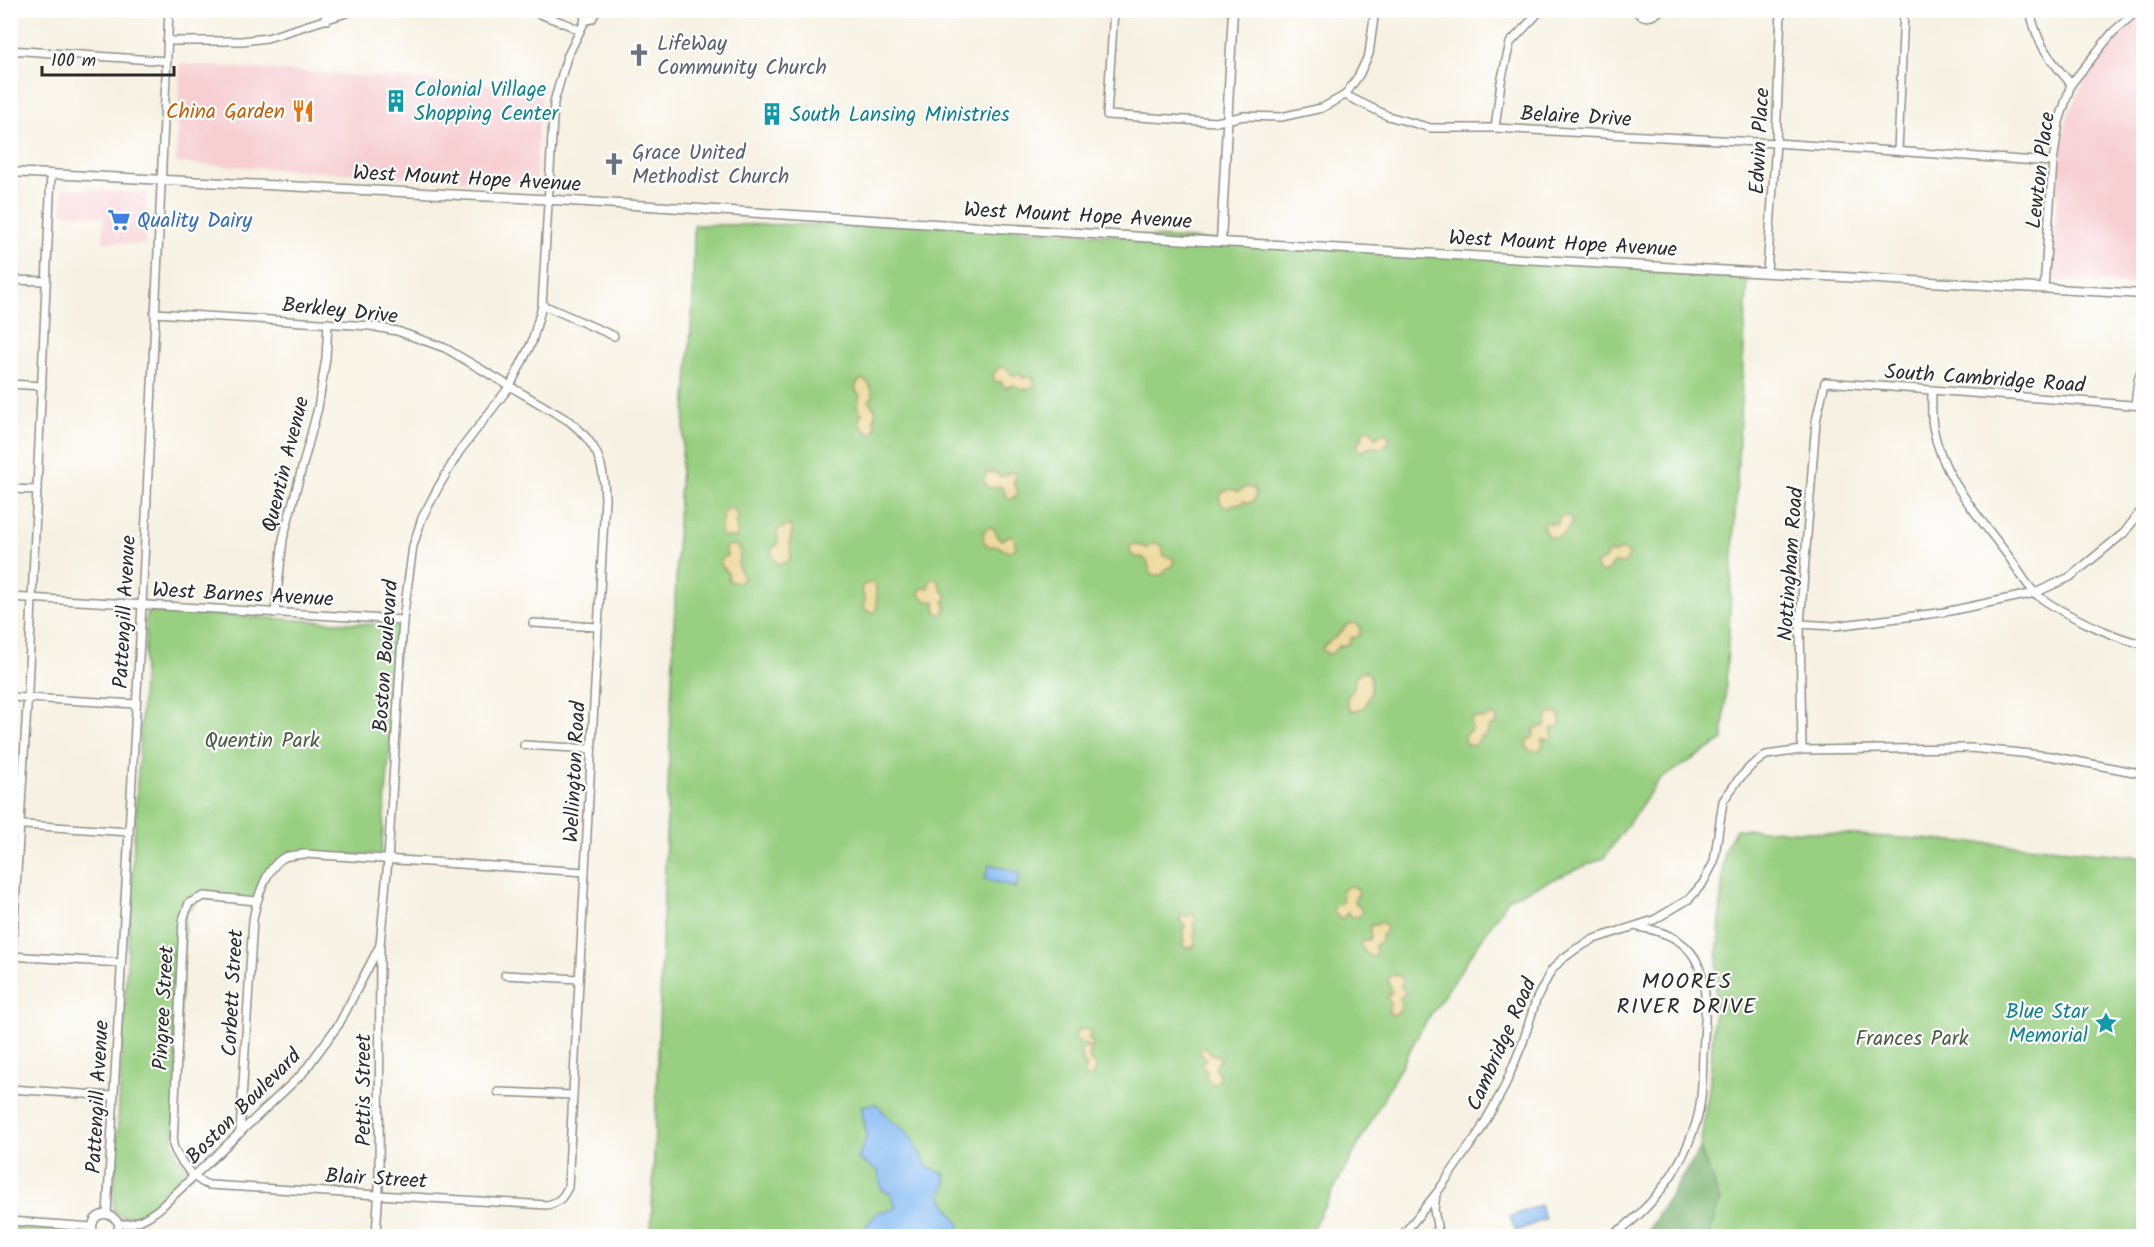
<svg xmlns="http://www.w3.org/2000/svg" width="2154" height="1247" font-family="Kalam,sans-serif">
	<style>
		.built { fill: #f7cfd3 }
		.green { fill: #98cf80; stroke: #627d56; stroke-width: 1.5 }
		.forest { fill: #7ab26e; stroke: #526e4c; stroke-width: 1.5 }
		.sand { fill: #eeda9e; stroke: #8c8264; stroke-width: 1.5 }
		.water { fill: #83baf3; stroke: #57728f; stroke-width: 1.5 }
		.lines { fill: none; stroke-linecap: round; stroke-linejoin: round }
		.minor-casing { stroke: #908e86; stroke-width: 10 }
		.tertiary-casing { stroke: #908e86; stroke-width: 11 }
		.minor { stroke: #fff; stroke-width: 7 }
		.tertiary { stroke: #fff; stroke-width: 8 }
		.labels { text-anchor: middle; stroke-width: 4.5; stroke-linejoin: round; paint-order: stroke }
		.worship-label { font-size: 21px; fill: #5b616d; stroke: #fff; text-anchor: start }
		.culture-label { font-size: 21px; fill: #0d838f; stroke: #fff; text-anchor: start }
		.food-label { font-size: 21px; fill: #c56008; stroke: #fff; text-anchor: end }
		.street-label { font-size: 21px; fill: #2b2b2b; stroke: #fff }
		.shop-label { font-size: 21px; fill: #366cbe; stroke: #fff; text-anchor: start }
		.park-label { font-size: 21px; fill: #4c5c44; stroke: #fff }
		.neighbourhood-label { font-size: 22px; letter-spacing: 1.5px; fill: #2b2b2b; stroke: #fff }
	</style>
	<rect width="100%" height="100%" fill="#fff"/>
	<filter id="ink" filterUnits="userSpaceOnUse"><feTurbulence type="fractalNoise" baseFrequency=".0167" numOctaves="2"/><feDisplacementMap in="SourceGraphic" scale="12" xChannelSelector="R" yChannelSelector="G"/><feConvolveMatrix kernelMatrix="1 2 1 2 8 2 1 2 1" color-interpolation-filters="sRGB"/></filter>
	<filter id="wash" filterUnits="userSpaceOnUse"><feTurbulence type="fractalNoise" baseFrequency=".008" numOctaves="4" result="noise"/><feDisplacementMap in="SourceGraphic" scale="24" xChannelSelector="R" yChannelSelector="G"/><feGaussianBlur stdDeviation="1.35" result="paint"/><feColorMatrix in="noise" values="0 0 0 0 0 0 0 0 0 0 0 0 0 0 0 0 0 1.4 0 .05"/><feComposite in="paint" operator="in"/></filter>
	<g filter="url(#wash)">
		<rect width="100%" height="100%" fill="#f6f1e2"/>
		<!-- built -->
		<g class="built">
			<path d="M2143 13V285L2052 280 2059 163 2068 115 2085 80 2118 34Z"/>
			<path d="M180 64 543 88 538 127 536 184 176 163Z"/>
			<path d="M63 188 147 194 145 245 103 242 104 217 62 213Z"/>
		</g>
		<!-- green -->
		<g class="green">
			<path d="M925 224 1748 271 1723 740 1659 780 1604 858 1509 898 1422 1028 1311 1231 1301 1236H651L679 497 693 302 694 225Z"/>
			<path d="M147 611 400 626 381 854 304 856 278 860 260 881 255 902 200 898 185 914 173 1142 178 1158 194 1175 136 1215 124 1217 113 1211Z"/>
			<path d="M1736 829 1792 831 2014 845 2143 857V1236H1672L1694 1188 1710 1081 1724 851Z"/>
			<path d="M10 1227 93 1235V1236H11Z"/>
		</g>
		<!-- forest -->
		<path class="forest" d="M1700 1149 1720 1200 1709 1236H1640L1648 1231Z"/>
		<!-- sand -->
		<g class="sand">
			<path d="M1004 367 1010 371 1012 375 1021 374 1022 378 1028 376 1034 379V386C1022 392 1024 388 1013 385L1005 388 1001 382 994 381 993 375 998 368Z"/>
			<path d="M862 379C870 383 871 387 873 396L869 401 876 411 874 419 876 428 872 433H868C860 425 856 423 862 413L857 406 860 396 855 389 857 383Z"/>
			<path d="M1368 429 1374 433 1375 437 1383 433 1389 435V442L1382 448 1370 447 1361 452 1357 444 1363 437 1362 432 1364 430Z"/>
			<path d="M988 472H992L1002 477 1010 472H1014L1015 479 1013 483 1018 491 1017 495 1009 500 1001 486 992 488 986 486 983 479Z"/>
			<path d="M1246 487 1253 488 1256 492 1254 501 1249 503 1244 501 1241 504H1233L1229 507 1223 506 1219 498 1223 491 1232 489 1238 492Z"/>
			<path d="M730 508 735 510 738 517 735 523 737 529V538L721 536 720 531 724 511Z"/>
			<path d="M1564 516 1570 517 1572 521C1567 538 1547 547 1543 525L1546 522 1556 525 1558 524 1559 517Z"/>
			<path d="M790 525 792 531C792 532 790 540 790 542 790 553 796 565 777 563L772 557 771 550 778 544 777 530Z"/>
			<path d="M989 527 993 528 999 539 1002 540 1011 535 1014 538 1016 548C1009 553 1005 551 998 546 987 547 981 544 984 531Z"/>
			<path d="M1153 543 1162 545 1164 556 1173 558V566L1166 569 1162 575C1143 576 1153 565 1144 558 1142 556 1137 558 1134 557L1130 552V546L1135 544 1147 548Z"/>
			<path d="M729 545 737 546 741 552C735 570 739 563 743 579L738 583 729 581 728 573 720 564 722 559 727 556 725 548Z"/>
			<path d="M1621 549 1627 551 1629 556 1625 564 1614 563 1606 572 1600 573 1597 570 1596 564 1605 559 1608 553H1617Z"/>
			<path d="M934 578 938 580 942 591 947 594 944 603 946 606 943 614H938L935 609V601H926L919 593 922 588H929V582Z"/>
			<path d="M869 583H873L876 588 877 608 873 613 863 609 865 599 861 590 863 585Z"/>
			<path d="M1351 623 1357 624 1360 629 1359 636 1351 638 1348 644 1337 647 1333 653 1329 654 1323 651V647C1328 642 1335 638 1339 634 1345 629 1343 626 1351 623Z"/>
			<path d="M1366 671 1370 675 1371 692 1365 707 1354 711 1350 710 1347 704V697L1354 689C1356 679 1353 673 1366 671Z"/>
			<path d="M1555 713 1560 715V726L1551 729 1553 737 1550 739H1542L1543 744 1539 751 1529 750 1526 746 1527 741 1533 737 1535 728 1545 726 1548 715Z"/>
			<path d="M1492 715 1496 716 1497 723 1489 727 1486 736 1480 737 1475 746 1467 745C1464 740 1464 737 1467 732L1472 730 1471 721 1473 718H1486Z"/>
			<path d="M1349 886 1357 888 1359 893 1354 900 1360 908 1362 913 1358 917H1352L1348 912 1343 918H1339L1333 911 1335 906 1342 903 1343 890Z"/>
			<path d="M1191 914 1194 915 1196 920 1193 925 1196 929 1194 937 1196 943 1193 947 1187 948 1182 945 1185 939 1182 931 1185 926 1180 919 1183 915 1186 917Z"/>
			<path d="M1380 922 1386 925V930L1381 936V941L1375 945 1376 952 1375 956 1370 957 1361 947V941L1368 940 1370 937V925H1377Z"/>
			<path d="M1393 975H1398L1402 979 1401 987 1406 992 1400 998C1400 1008 1406 1009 1393 1015L1388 1012 1390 1004 1387 997 1392 992 1388 982 1389 977Z"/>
			<path d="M1085 1029 1090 1031 1091 1034 1088 1038 1093 1043 1092 1047 1088 1048 1091 1052 1089 1057 1090 1061 1097 1065 1092 1078 1086 1077 1084 1074 1087 1066 1082 1063 1083 1058 1080 1053 1082 1049 1088 1047 1076 1039 1075 1035 1079 1030Z"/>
			<path d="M1202 1048H1206L1210 1053 1219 1056 1220 1060 1215 1067C1218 1075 1225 1077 1213 1084L1206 1079 1207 1071 1200 1064 1206 1059 1199 1052Z"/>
		</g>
		<!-- water -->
		<g class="water">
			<path d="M989 864 1020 873 1016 888 985 879Z"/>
			<path d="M876 1104 893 1122 908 1133 928 1168 945 1174 946 1183 941 1196 960 1225V1236H865L866 1226 878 1212 896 1209 891 1194 882 1190 878 1171 858 1159 867 1136 861 1106Z"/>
			<path d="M1540 1205 1545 1219 1516 1231 1510 1217Z"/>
		</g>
	</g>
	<g filter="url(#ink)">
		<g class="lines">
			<!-- minor casing -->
			<g class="minor-casing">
				<g id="minor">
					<path d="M324 10 327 20"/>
					<path d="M529 10 569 25 579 30"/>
					<path d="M1114 10 1107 115 1216 122 1244 116 1281 117 1322 108 1345 95 1388 116 1431 128H1495L1776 143 2053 162"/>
					<path d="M1635 10C1643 20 1652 18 1661 10"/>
					<path d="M2030 10C2037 45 2049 58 2071 84"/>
					<path d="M585 21 592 19 597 10"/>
					<path d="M167 41H242L267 38 356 10"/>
					<path d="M10 50 167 61"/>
					<path d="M1345 95 1359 75 1369 54 1375 10"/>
					<path d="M1495 128 1501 82 1510 43 1541 10"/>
					<path d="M1898 151 1904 10"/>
					<path d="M1767 272 1776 143 1781 10"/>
					<path d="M10 280 46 281"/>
					<path d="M2044 288 2053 162 2059 122 2071 84 2113 32 2138 10"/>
					<path d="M542 306 550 308 614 336"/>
					<path d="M154 313 370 326 397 331 445 348 569 421C598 444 604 463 605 499L568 1187C563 1198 559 1202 547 1205L209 1185C195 1182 177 1158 173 1145L183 920 189 903 204 896 256 901"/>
					<path d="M10 384 42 386"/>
					<path d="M1932 390C1932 402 1931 415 1933 427 1942 477 1977 514 2006 553 2015 564 2025 584 2036 594 2056 611 2118 640 2144 644"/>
					<path d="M2135 405 2138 380 2144 363"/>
					<path d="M10 489 37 490"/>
					<path d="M10 597 403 620"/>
					<path d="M275 613 283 539 318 408 326 358 328 323"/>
					<path d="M533 623 598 627"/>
					<path d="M1800 624 1834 626 1875 621 1945 612 2035 593 2070 577 2124 533 2144 507"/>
					<path d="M10 697 136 704"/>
					<path d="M524 745 591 749"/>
					<path d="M1802 750 1800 624 1816 421 1825 382 2144 406"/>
					<path d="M10 824 129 832"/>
					<path d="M10 956 121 963"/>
					<path d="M505 975 579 979"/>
					<path d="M10 989 28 690 51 174"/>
					<path d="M10 1089 113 1096"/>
					<path d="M498 1092 573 1095"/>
					<path d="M240 1133 253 920C256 902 266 866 285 857 291 855 298 855 305 854L585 872"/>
					<path d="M1436 1194 1434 1210 1439 1236"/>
					<path d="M107 1214 142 605 169 10"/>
					<path d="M10 1221 92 1227"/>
					<path d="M119 1224C136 1225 147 1218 160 1208L303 1073 339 1024 380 945 388 860 403 620 413 546 422 518 439 486 459 452 510 386 532 342 542 306 554 102 567 57 585 21 584 14 586 10"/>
					<path d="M95 1236C85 1217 108 1205 119 1224L117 1236"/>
					<path d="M376 1236 379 1186 380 945"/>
					<path d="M1402 1236 1436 1194 1480 1131 1504 1088 1523 1042 1536 1000 1551 971 1561 960 1576 949 1594 939 1654 920 1689 899 1703 883 1714 862 1723 801 1738 780 1751 766 1766 755 1802 750 1970 748 2050 756 2144 774"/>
					<path d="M1611 1236C1650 1212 1681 1169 1695 1126 1703 1103 1702 1077 1703 1053 1707 992 1715 938 1638 927"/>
				</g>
			</g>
			<!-- tertiary casing -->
			<g class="tertiary-casing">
				<g id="tertiary">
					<path d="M10 172 539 199 1221 242 2144 294"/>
					<path d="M1221 242 1233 10"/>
				</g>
			</g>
			<!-- minor -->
			<use href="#minor" class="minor"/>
			<!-- tertiary -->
			<use href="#tertiary" class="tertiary"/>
		</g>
	</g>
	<!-- icons -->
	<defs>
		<g id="church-bare" transform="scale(1.8)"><path d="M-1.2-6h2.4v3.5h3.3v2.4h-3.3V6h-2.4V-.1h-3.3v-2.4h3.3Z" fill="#6b7280" stroke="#fff" stroke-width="2.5" paint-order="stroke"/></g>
		<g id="building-bare" transform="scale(1.8)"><path d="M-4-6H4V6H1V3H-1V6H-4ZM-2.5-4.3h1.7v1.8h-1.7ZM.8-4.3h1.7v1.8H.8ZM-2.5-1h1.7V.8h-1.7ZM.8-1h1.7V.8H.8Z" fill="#0f9aa8" stroke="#fff" stroke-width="2.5" paint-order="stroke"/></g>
		<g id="restaurant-bare" transform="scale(1.8)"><path d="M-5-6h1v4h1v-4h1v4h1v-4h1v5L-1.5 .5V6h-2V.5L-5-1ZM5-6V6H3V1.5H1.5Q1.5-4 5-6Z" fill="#e8710a" stroke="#fff" stroke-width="2.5" paint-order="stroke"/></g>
		<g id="supermarket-bare" transform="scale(1.8)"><path d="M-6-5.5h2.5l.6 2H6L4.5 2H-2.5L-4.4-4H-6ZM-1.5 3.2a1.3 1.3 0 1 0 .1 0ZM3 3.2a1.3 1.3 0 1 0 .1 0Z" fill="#3f7fe0" stroke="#fff" stroke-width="2.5" paint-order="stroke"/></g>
		<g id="sight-bare" transform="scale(1.8)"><path d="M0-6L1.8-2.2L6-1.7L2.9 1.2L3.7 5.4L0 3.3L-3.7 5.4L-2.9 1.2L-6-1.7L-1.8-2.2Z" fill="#0f9aa8" stroke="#fff" stroke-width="2.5" paint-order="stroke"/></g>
	</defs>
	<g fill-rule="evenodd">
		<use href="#church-bare" x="639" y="55"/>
		<use href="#building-bare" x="396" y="101"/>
		<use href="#restaurant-bare" x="303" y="111"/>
		<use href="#building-bare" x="772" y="114"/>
		<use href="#church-bare" x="614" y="164"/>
		<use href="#supermarket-bare" x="119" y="220"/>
		<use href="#sight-bare" x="2106" y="1023"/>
	</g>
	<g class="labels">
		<!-- worship labels -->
		<g class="worship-label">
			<text x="657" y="50">LifeWay<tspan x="657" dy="24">Community Church</tspan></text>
			<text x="632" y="159">Grace United<tspan x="632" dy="24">Methodist Church</tspan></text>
		</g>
		<!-- culture labels -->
		<g class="culture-label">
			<text x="414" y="96">Colonial Village<tspan x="414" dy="24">Shopping Center</tspan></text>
			<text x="790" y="121">South Lansing Ministries</text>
			<text x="2088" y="1018" text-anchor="end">Blue Star<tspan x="2088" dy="24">Memorial</tspan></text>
		</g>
		<!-- food labels -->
		<g class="food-label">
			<text x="285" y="118">China Garden</text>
		</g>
		<!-- street labels -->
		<g class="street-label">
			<text transform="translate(1576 116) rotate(3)" y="7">Belaire Drive</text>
			<text transform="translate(1759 141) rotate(-87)" y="7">Edwin Place</text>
			<text transform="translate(2040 170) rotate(-83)" y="7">Lewton Place</text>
			<text transform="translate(467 178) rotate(3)" y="7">West Mount Hope Avenue</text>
			<text transform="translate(1078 215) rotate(3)" y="7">West Mount Hope Avenue</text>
			<text transform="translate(1563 243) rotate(3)" y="7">West Mount Hope Avenue</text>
			<text transform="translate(340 310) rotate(6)" y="7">Berkley Drive</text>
			<text transform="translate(1985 378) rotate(4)" y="7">South Cambridge Road</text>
			<text transform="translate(285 464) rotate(-76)" y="7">Quentin Avenue</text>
			<text transform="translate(1790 564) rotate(-86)" y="7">Nottingham Road</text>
			<text transform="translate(243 594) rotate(3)" y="7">West Barnes Avenue</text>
			<text transform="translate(124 612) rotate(-87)" y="7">Pattengill Avenue</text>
			<text transform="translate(385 656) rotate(-86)" y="7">Boston Boulevard</text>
			<text transform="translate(574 772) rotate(-87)" y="7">Wellington Road</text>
			<text transform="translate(232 993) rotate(-87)" y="7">Corbett Street</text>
			<text transform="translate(163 1008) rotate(-87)" y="7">Pingree Street</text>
			<text transform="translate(1501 1044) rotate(-66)" y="7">Cambridge Road</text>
			<text transform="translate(363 1090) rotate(-90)" y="7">Pettis Street</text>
			<text transform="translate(97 1097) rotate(-87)" y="7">Pattengill Avenue</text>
			<text transform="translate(243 1106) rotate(-45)" y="7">Boston Boulevard</text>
			<text transform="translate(376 1178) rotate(3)" y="7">Blair Street</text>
		</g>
		<!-- shop labels -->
		<g class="shop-label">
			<text x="137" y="227">Quality Dairy</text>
		</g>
		<!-- park labels -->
		<g class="park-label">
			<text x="262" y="747">Quentin Park</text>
			<text x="1912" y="1045">Frances Park</text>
		</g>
		<!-- neighbourhood labels -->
		<g class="neighbourhood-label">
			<text x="1687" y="988">MOORES<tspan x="1687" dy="25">RIVER DRIVE</tspan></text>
		</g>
	</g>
	<!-- margin -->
	<rect width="2154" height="1247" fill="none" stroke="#fff" stroke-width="36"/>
	<!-- scale -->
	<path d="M42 66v9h132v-9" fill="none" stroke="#2b2b2b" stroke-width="3"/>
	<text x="51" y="66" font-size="18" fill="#2b2b2b" stroke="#ffffff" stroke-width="4.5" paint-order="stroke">100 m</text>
</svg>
